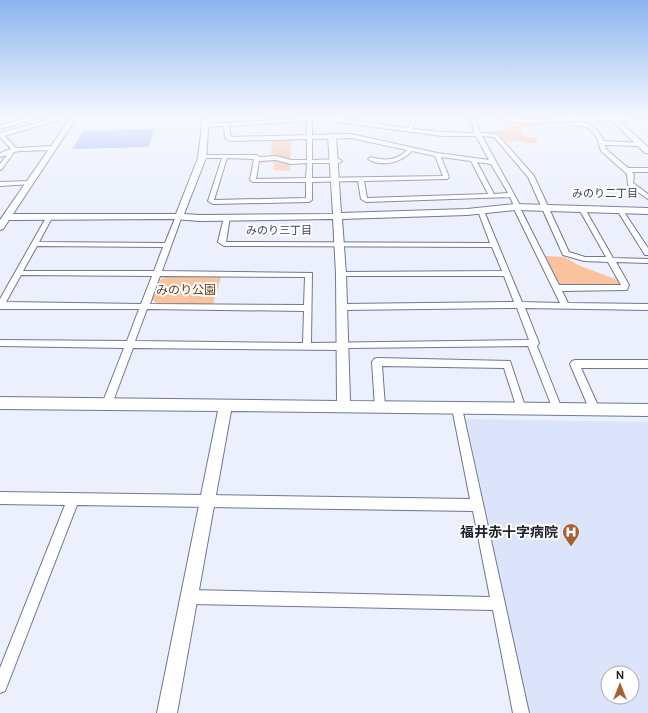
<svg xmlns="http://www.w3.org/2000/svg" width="648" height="713" font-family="'DM Sans','Noto Sans JP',sans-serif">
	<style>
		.built { fill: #dbe4fa; fill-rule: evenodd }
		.green { fill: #fbc29e }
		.water { fill: #9db4f8 }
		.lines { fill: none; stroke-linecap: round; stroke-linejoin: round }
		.street-casing { stroke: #6f7894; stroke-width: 2 }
		.secondary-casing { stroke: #6f7894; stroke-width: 2 }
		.primary-casing { stroke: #6f7894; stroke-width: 2 }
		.street { fill: #fff; fill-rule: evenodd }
		.secondary { fill: #fff; fill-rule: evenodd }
		.primary { fill: #fff; fill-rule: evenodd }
		.labels { text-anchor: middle; stroke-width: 4; stroke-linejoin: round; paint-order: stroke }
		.far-neighbourhood-label { font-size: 11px; fill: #3b435c; stroke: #fdfdfd }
		.park-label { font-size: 12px; fill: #6e370b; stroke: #fdfdfd }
		.near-poi-label { font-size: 14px; font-weight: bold; fill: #202430; stroke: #fdfdfd; text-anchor: end }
	</style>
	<rect width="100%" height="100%" fill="#ebf0fc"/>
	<!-- built -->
	<path class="built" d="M466 419 648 422V713H529ZM608 673H632V697H608Z"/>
	<!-- green -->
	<g class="green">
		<path d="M511 120 535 121 540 127H524L520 131 525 137 536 138 538 143H526L523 141H506L495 130H504V128L514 127Z"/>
		<path d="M272 138H292L290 160 307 161 306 164H290V171L273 170 274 162 260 163 261 156H271Z"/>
		<path d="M545 256 564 257 578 265 620 281 621 284 618 286H563L558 283Z"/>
		<path d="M166 277H221L213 304H158L152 300 160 280Z"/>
	</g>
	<!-- water -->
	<path class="water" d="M155 129 148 147 72 149 83 131Z"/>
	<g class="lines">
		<!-- street casing -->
		<g class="street-casing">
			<g id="street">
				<path d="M33 117H52L35 119 0 129V125Z"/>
				<path d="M332 117 408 128 412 117H416L413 129 442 132 474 133 471 117H475L480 133 497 134 534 176 569 252 585 257H606L579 209 582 207 585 209 613 258 648 259V263L616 262 629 285 627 290 562 291 568 303 648 304V310L525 308 539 343 537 346 562 409 560 412 557 413 554 412 528 346 347 348 343 350 133 348 112 404 110 407 107 408 104 407 102 404 124 348 0 346V340L127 341 139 309H0V299L47 216 50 214 53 216 39 242 165 243 176 216 179 214 181 215 182 216 162 271 312 273 311 343 529 340 517 308 342 310 338 307 342 304 514 302 504 276H341L337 274 341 272 502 271 492 247 224 246 218 242 224 217 227 215 230 217 226 242 490 243 478 211 481 209 484 211 522 302 560 303 513 207 514 206 510 197 366 202 361 199 358 181 312 182V200L309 202 213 204 208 201 222 158H202L200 157V155H257L260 157 276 156 291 160H307V139L230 141 225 138 224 126 203 127V125L205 124 310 118 312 119V135L351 134 437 153 489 160 476 136H442L337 122 332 120ZM307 121V135L231 137 229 126ZM482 136 494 137 528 177 563 255 584 261 608 262 621 285H559L520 208 521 207ZM351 138 407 150C397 161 384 161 371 157L368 159C382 168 402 162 412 151L435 156 443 176 312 178V163H339L342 161 339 159 312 160V139ZM441 157 471 161 488 194 367 198 364 181 447 179 449 177ZM227 158 254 159 250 180 253 182H306V198L214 200ZM276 160 291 164 307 163 306 178 256 179 259 161ZM477 162 491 164 508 193 494 194ZM37 246 163 247 154 271H23ZM21 275 152 276 141 304 6 302ZM160 276 305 277 304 305 150 304ZM147 309 304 311 303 343 135 341Z"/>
				<path d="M495 117 522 119 648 117V119L522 123Z"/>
				<path d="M574 122C590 122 597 127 604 141L642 143 643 144 640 146 605 145 606 149 628 168H648V172H632L634 175 633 183 648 194V199L628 185 627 174 601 151 597 138 590 129 583 126 572 125V123Z"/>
				<path d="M0 134H3L16 148 53 146 56 148 53 150 20 151 14 152 2 169 0 170V164L7 155 0 157V153L11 149 0 137Z"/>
				<path d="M29 181 31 182V184L0 186V182Z"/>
				<path d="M620 208 622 209 648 248V255H645L617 210Z"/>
				<path d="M377 358 510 361 526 409 524 412 521 413 518 412 504 368 382 366 385 407 383 410 380 411 377 410 375 407 372 362 374 359Z"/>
				<path d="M575 360H648V368H581L600 410 599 413 595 414 591 413 570 364 572 361Z"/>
				<path d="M457 404 460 405 462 408 529 713H513L493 610 190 604 185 602 183 597 185 592 190 590 490 597 473 511 77 505 7 686 5 691 0 693V668L65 505 0 504V492L470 499 452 408 454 405Z"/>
			</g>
		</g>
		<!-- secondary casing -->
		<g class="secondary-casing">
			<g id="secondary">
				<path d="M71 117H77L13 214H176L198 158 203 117H209L206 158 184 214 200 215 333 214 328 136 332 134 336 136 341 213 467 209 516 204 648 208V214L516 210 467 215 342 219 346 274 350 401 648 404V416L231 411 177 713H157L218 411 0 409V397L337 401 336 274 333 219 200 221 173 219 9 220 3 229 0 230V220Z"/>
				<path d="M608 117H615L648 147V153H645Z"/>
			</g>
		</g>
		<!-- primary casing -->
		<g class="primary-casing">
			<path id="primary" d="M58 117H70L0 137V133Z"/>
		</g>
		<!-- street -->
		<use href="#street" class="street"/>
		<!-- secondary -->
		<use href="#secondary" class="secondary"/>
		<!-- primary -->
		<use href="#primary" class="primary"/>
	</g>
	<!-- sky -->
	<linearGradient id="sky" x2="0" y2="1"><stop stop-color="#8ab4ee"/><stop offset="0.54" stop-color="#f6f8fe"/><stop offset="1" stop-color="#f6f8fe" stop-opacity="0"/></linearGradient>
	<rect width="648" height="217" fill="url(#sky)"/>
	<!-- icons -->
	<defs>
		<g id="hospital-pin" transform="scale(0.9)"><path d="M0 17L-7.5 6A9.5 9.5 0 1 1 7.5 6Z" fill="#a56132" stroke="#fdfdfd"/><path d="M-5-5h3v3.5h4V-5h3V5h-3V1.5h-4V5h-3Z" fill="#fff"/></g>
	</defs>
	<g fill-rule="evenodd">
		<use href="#hospital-pin" x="571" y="532"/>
	</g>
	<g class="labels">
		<!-- far-neighbourhood labels -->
		<g class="far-neighbourhood-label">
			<text x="605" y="197">みのり二丁目</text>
			<text x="279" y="234">みのり三丁目</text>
		</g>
		<!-- park labels -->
		<g class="park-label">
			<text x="186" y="294">みのり公園</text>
		</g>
		<!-- near-poi labels -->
		<g class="near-poi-label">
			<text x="558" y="537">福井赤十字病院</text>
		</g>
	</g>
	<!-- north arrow -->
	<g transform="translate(620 685)"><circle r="19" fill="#fdfdfd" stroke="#a5a6ab"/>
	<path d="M0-3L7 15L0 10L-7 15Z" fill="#a56132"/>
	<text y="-6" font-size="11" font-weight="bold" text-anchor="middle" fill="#202430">N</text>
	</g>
</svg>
